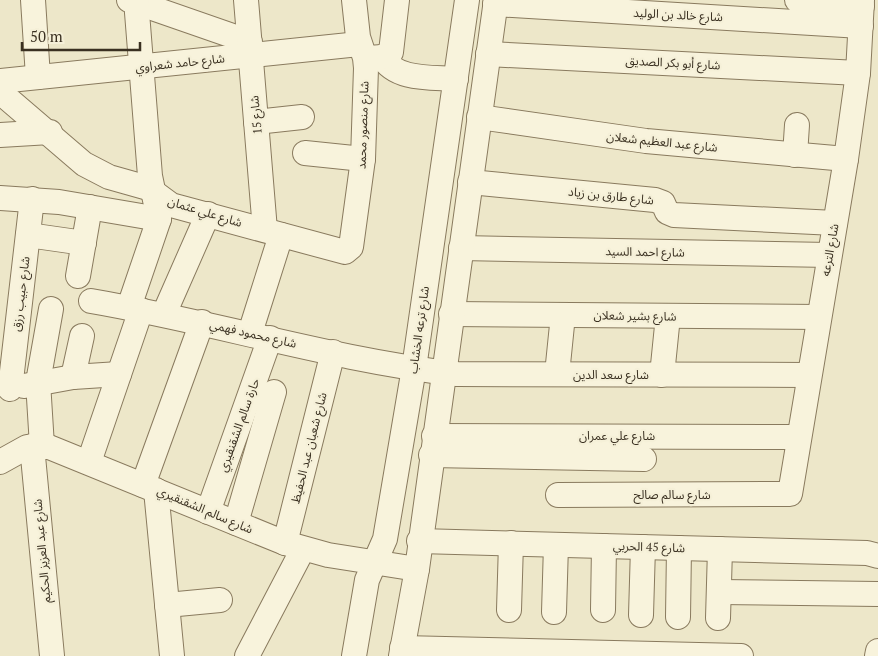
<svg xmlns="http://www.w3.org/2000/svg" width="878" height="656" font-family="'PT Serif','Noto Sans Arabic',serif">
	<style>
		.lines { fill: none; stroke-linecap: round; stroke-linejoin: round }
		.minor-casing { stroke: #897a5e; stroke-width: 26 }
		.minor { stroke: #f8f3dc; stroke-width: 24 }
		.labels { text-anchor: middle; stroke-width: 4.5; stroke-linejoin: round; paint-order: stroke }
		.street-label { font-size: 12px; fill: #3a3021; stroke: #f5f0d8 }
	</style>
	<rect width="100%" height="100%" fill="#ede7c9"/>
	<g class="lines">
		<!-- minor casing -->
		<g class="minor-casing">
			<g id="minor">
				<path d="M33 0 38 77"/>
				<path d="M129 0 250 42"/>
				<path d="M246 0 265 230"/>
				<path d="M797 0 862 6"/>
				<path d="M495 4 861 26"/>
				<path d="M488 54 858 73"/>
				<path d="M382 57C396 81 432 77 456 79"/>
				<path d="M369 58 382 57 391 52 397 0"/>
				<path d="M0 81 359 44"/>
				<path d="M0 92 84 164 109 177 148 188 171 205 345 252 351 247 363 159 366 68 365 58 358 37 354 0"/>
				<path d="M479 117 646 141 846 159"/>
				<path d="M256 122 302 117"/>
				<path d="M0 135 50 132"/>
				<path d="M305 153 363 159"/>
				<path d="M795 155 797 125"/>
				<path d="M470 182 655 200 663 203 667 212 674 215 835 223"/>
				<path d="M0 198 59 202 159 219"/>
				<path d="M28 235 84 243"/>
				<path d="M461 248 829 255"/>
				<path d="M78 276 90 207"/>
				<path d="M91 301C214 322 334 360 457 374L809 375"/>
				<path d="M129 307 159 219 150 176 136 0"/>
				<path d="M164 314 208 214"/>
				<path d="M451 314 819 317"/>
				<path d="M250 333 281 235"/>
				<path d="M557 374 563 315"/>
				<path d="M662 375 668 316"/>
				<path d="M73 377 82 336"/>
				<path d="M24 386 73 377 119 374"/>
				<path d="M10 389 32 199"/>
				<path d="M434 436 799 437"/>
				<path d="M32 446 52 656"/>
				<path d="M42 446 38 382 51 309"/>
				<path d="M431 455 644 459"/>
				<path d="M0 462 27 447H49L285 543 328 555 417 569"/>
				<path d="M89 462 141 310"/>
				<path d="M143 485 202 322"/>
				<path d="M156 490 172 656"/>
				<path d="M558 495 790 494 846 159 858 73 862 0"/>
				<path d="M208 512 270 338"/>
				<path d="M236 523 274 392"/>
				<path d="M419 541 867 553 878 556"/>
				<path d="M285 543 333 352"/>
				<path d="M719 592 878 594"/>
				<path d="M167 605 220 600"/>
				<path d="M509 610 511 543"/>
				<path d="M603 610 604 546"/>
				<path d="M554 612 556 545"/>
				<path d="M641 615 643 547"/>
				<path d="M678 617 679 548"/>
				<path d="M718 618 720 549"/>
				<path d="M402 648 741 656"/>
				<path d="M247 656 303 549"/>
				<path d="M354 656 367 580 385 539 414 368 467 0"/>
				<path d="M401 656 417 569 496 0"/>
				<path d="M877 656 878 651"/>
			</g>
		</g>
		<!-- minor -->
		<use href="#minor" class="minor"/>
	</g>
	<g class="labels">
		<!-- street labels -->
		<g class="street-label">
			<text transform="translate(678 15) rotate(3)" y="4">شارع خالد بن الوليد</text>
			<text transform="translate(180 63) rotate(-6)" y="4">شارع حامد شعراوي</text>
			<text transform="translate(673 63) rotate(3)" y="4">شارع أبو بكر الصديق</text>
			<text transform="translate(256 115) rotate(-95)" y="4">شارع 15</text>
			<text transform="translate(363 125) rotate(-88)" y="4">شارع منصور محمد</text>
			<text transform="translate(662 142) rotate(6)" y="4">شارع عبد العظيم شعلان</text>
			<text transform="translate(611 196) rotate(6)" y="4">شارع طارق بن زياد</text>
			<text transform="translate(205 212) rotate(17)" y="4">شارع علي عثمان</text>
			<text transform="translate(830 250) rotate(-80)" y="4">شارع الترعه</text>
			<text transform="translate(645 252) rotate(1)" y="4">شارع احمد السيد</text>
			<text transform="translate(21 294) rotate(-83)" y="4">شارع حبيب رزق</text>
			<text transform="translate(635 316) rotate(1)" y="4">شارع بشير شعلان</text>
			<text transform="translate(419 330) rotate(-82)" y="4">شارع ترعه الخشاب</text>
			<text transform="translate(253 334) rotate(13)" y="4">شارع محمود فهمي</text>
			<text x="611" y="379">شارع سعد الدين</text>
			<text transform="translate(239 425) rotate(-70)" y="4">حارة سالم الشقنقيري</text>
			<text x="617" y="440">شارع علي عمران</text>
			<text transform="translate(309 448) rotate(-76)" y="4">شارع شعبان عبد الحفيظ</text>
			<text x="672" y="499">شارع سالم صالح</text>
			<text transform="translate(205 510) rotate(23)" y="4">شارع سالم الشقنقيري</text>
			<text transform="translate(649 547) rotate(2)" y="4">شارع 45 الحربي</text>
			<text transform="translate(42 551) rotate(-95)" y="4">شارع عبد العزيز الحكيم</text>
		</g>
	</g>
	<!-- scale -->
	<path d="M22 42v8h118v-8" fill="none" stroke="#3a3021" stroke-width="2.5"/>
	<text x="30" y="42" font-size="15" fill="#3a3021" stroke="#f5f0d8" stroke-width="4" paint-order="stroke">50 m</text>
</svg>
